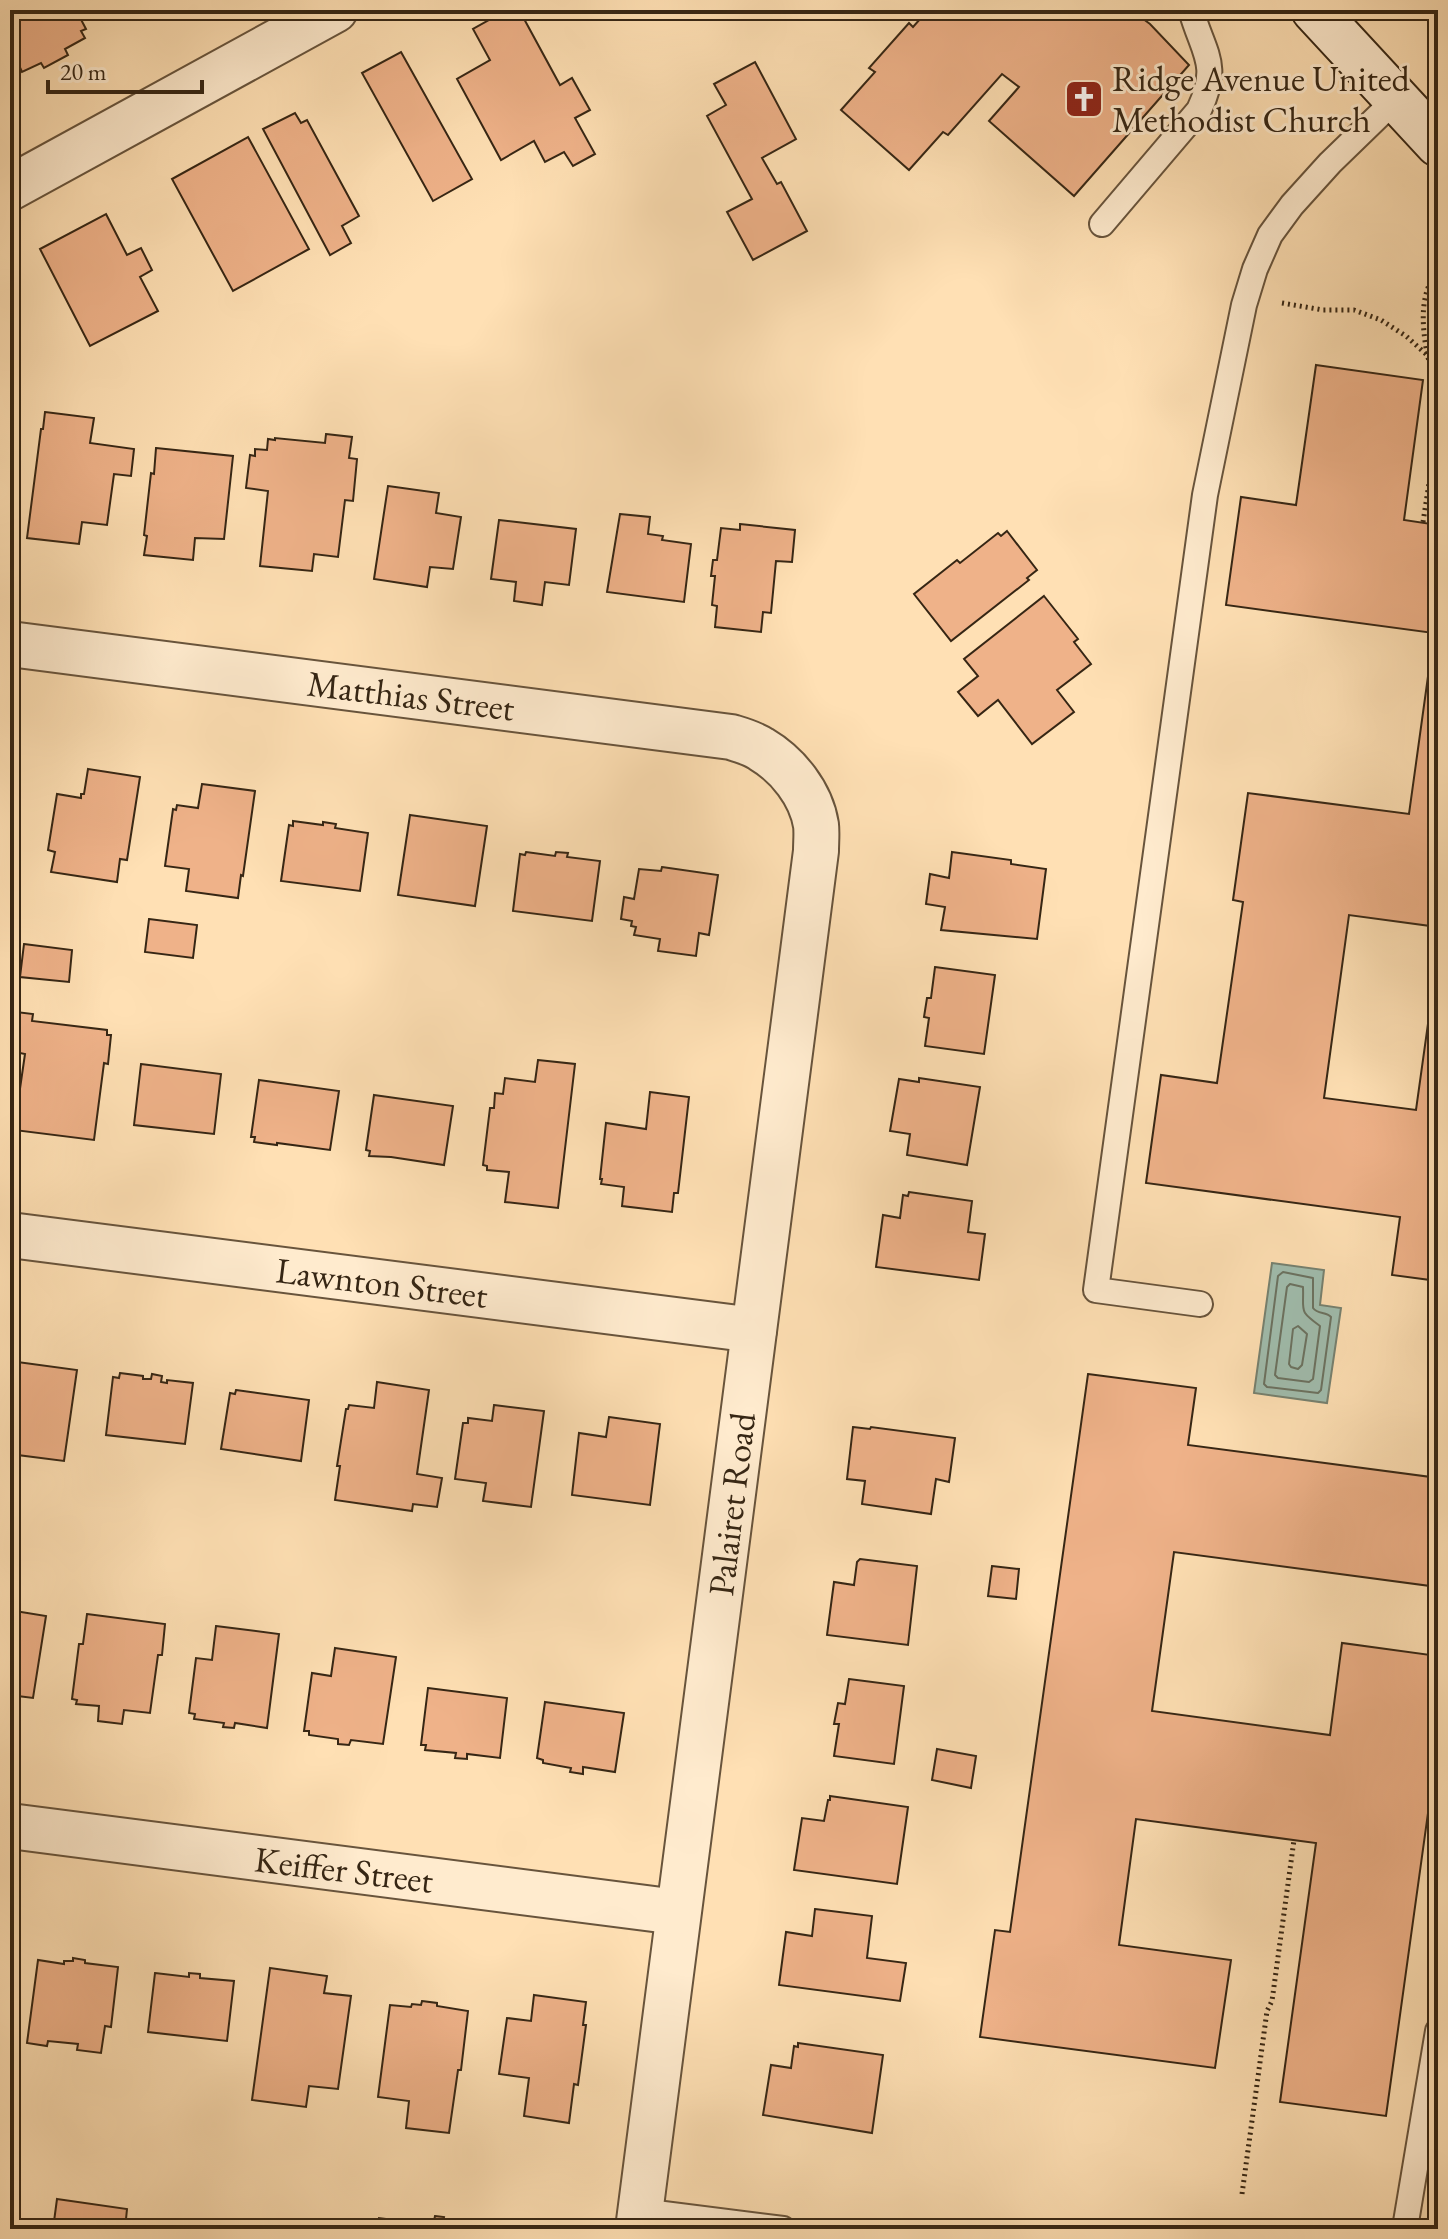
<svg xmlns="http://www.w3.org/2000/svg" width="1448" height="2239" font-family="'EB Garamond',serif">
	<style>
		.water { fill: #a0bdae; stroke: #768170; stroke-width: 2 }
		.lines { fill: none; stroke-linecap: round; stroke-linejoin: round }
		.shore { stroke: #6b7261; stroke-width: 2 }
		.building { fill: #efb289; stroke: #362614; stroke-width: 2 }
		.service-casing { stroke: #68543c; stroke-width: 28 }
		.minor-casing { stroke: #68543c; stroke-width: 48 }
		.tertiary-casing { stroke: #68543c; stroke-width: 48 }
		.secondary-casing { stroke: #362614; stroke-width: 48 }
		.path { stroke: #362614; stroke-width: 5; stroke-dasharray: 2 4; stroke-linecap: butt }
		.service { stroke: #ffebce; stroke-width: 24 }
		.minor { stroke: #ffebce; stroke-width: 44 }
		.tertiary { stroke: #ffebce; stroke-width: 44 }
		.secondary { stroke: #ffebce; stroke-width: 44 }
		.labels { text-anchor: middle; stroke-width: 6; stroke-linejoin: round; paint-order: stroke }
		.poi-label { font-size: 36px; fill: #362614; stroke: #ffebce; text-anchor: start }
		.street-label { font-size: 36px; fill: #362614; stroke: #ffebce }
	</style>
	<rect width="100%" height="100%" fill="#ffe0b4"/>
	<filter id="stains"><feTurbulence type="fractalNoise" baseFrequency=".0025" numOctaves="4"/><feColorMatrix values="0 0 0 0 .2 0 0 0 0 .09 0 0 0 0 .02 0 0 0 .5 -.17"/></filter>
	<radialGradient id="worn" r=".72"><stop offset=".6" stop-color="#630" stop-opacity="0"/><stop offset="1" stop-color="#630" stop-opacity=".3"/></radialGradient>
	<!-- water -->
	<path class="water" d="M1272 1263 1324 1270 1320 1305 1341 1308 1327 1403 1254 1393Z"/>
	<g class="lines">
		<!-- shore -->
		<g class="shore">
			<path d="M1283 1272 1313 1278V1308C1318 1315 1326 1311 1331 1317L1321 1390 1318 1393 1267 1387 1264 1384 1278 1276Z"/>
			<path d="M1290 1284 1303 1287C1304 1312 1298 1310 1320 1326L1313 1379 1309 1382 1278 1378 1275 1375 1287 1287Z"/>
			<path d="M1298 1326 1307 1334 1302 1365 1298 1369 1291 1367 1289 1364 1293 1329Z"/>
		</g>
	</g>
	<!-- building -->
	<g class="building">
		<path d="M10 10H76L86 29 81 31 85 38 65 49 68 55 44 68 41 63 22 72 19 65 15 67 10 57Z"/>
		<path d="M507 10H515L520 19 523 17 560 85 572 78 590 110 575 118 595 154 573 166 564 152 545 162 534 141 501 160 457 79 490 60 473 29Z"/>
		<path d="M928 10H1131L1150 24 1189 65 1074 196 989 121 1019 87 1002 74 948 135 943 132 909 170 841 110 875 72 869 68 909 23 913 27Z"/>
		<path d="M401 52 472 179 433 201 362 73Z"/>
		<path d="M755 62 796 139 762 158 777 184 781 182 807 231 753 260 727 212 752 199 707 116 726 105 714 84Z"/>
		<path d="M295 113 301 123 307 120 359 216 342 226 351 243 330 255 263 129Z"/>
		<path d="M248 137 309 249 233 291 172 179Z"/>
		<path d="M106 214 127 255 141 248 152 270 140 277 158 311 90 346 40 249Z"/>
		<path d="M10 294H13L12 302 16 309 11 343Z"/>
		<path d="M1316 365 1423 380 1404 520 1438 525V927L1349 915 1324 1098 1416 1110 1432 995H1438V1281L1392 1275 1400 1217 1146 1183 1161 1075 1217 1083 1243 902 1233 900 1248 793 1409 814 1434 633 1226 605 1241 497 1296 505Z"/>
		<path d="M45 412 94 418 90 443 134 449 131 476 114 474 107 525 82 522 79 544 27 538 41 429H43Z"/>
		<path d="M326 434 352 437 349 458 357 459 353 501 345 500 338 557 314 554 312 571 260 566 268 491 246 488 250 455 255 456V449L267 450 268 439 275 440V438L325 443Z"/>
		<path d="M156 448 233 456 224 539 195 538 193 560 144 555 147 536 144 535 151 473 154 474Z"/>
		<path d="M388 486 439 493 436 513 461 517 453 569 430 567 427 587 374 579Z"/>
		<path d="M620 514 650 517 648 534 663 536 662 540 691 544 684 602 607 592Z"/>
		<path d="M499 520 576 529 569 585 545 582 542 605 514 601 516 582 491 579Z"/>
		<path d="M740 524 795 530 792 562 776 561 771 613 763 612 761 632 715 627 717 606 712 605 715 576H711L713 560H717L721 528 740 530Z"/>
		<path d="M1007 531 1037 570 1027 578 1029 580 951 641 914 594 957 560 960 563 998 533 1001 536Z"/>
		<path d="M1044 596 1078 639 1074 642 1091 664 1057 690 1074 712 1032 744 998 700 978 716 958 692 978 676 964 659Z"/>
		<path d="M88 769 140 777 127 860 120 859 117 882 51 872 55 852 48 850 57 794 81 798V794H84Z"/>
		<path d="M10 783 17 784 10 844Z"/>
		<path d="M202 784 255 791 243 876 241 875 238 898 186 891 189 869 165 866 173 809 176 810 177 805 198 808Z"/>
		<path d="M410 815 487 826 475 906 398 895Z"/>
		<path d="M293 821 323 825V822L336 824 335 828 368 833 360 891 281 881 289 825 293 826Z"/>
		<path d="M526 852 555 856 556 852 568 853 567 857 600 861 592 921 513 911 520 854 525 855Z"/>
		<path d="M952 852 1011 860V864L1046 869 1037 939 941 930 945 907 926 904 930 874 949 878Z"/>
		<path d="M662 867 718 875 709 935 699 933 696 956 658 951 660 939 634 935 636 927 631 926 632 921 621 919 624 897 634 899 639 869 661 871Z"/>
		<path d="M149 919 197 925 193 958 145 952Z"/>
		<path d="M24 944 72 950 69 982 20 977Z"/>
		<path d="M935 967 995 975 984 1054 925 1046 929 1018 924 1017 927 998H931Z"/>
		<path d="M16 1012 33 1014 32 1021 107 1030V1035H111L108 1064 104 1063 94 1140 14 1130 25 1054 10 1051Z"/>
		<path d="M538 1060 575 1064 558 1208 505 1202 509 1172 487 1170V1166L483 1165 490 1108H494L495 1093 503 1094 505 1078 535 1082Z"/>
		<path d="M141 1064 221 1074 214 1134 134 1125Z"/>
		<path d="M919 1078 980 1087 967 1165 907 1155 910 1134 890 1131 899 1079 919 1082Z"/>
		<path d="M259 1080 339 1091 330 1150 277 1143V1145L254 1142 255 1137H251Z"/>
		<path d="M650 1092 689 1097 678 1193H674L672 1212 622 1206 624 1187 601 1184 602 1179H600L606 1123 646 1129Z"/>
		<path d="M374 1095 453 1106 444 1165 391 1157 369 1156 370 1151 366 1150Z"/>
		<path d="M909 1192 972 1201 968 1232 985 1234 979 1280 876 1267 883 1215 900 1218 903 1195 908 1196Z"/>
		<path d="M10 1361 77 1370 64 1461 10 1454Z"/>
		<path d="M120 1373 143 1376V1379H151L152 1374 162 1376 161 1382 167 1383V1380L193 1383 185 1444 106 1435 113 1377 119 1378Z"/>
		<path d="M1088 1374 1196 1388 1188 1445 1438 1478V1587L1174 1552 1152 1711 1330 1735 1342 1643 1438 1656V1741L1386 2116 1280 2102 1316 1843 1136 1819 1119 1945 1231 1960 1215 2068 980 2037 995 1930 1010 1932Z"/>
		<path d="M377 1382 429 1390 417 1474 442 1478 437 1507 413 1504 412 1511 335 1500 340 1466H337L346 1409H348L349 1405 374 1408Z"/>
		<path d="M236 1390 309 1400 301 1461 221 1449 230 1393 235 1394Z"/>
		<path d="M494 1405 544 1411 531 1507 483 1501 486 1483 455 1479 463 1423H468V1418L492 1421Z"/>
		<path d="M609 1417 660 1424 650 1505 572 1495 579 1433 606 1437Z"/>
		<path d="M853 1427 870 1429 871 1427 955 1438 949 1482 936 1479 931 1514 862 1504 865 1481 847 1479Z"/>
		<path d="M860 1559 917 1566 908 1645 827 1635 834 1582 854 1585 857 1562Z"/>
		<path d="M992 1566 1019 1569 1016 1599 988 1596Z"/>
		<path d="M15 1611 46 1616 33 1698 10 1695V1635H12Z"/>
		<path d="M87 1614 165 1624 162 1655H158L150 1713 124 1710 122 1724 98 1721 99 1706 76 1704 77 1700 72 1699 79 1644H83Z"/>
		<path d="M216 1626 279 1634 267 1728 235 1723 234 1728 223 1727 224 1723 194 1719 195 1714 189 1713 196 1658 212 1660Z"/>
		<path d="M335 1648 396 1657 383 1744 351 1740 349 1745 338 1744V1739L309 1735V1731H304L312 1673 331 1676Z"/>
		<path d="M849 1679 904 1686 894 1764 834 1756 839 1724H834L838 1703 845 1704Z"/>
		<path d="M428 1688 507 1698 500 1758 467 1754V1759L455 1758 456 1753 425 1750 426 1745H421Z"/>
		<path d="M545 1702 624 1713 615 1772 583 1767V1774L570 1772 571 1768 543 1763V1760L537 1758Z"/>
		<path d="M937 1749 976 1756 971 1788 932 1780Z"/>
		<path d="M830 1796 908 1807 897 1884 794 1870 802 1818 824 1821 828 1800H830Z"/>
		<path d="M815 1909 872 1916 867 1958 906 1963 900 2001 779 1985 786 1932 812 1936Z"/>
		<path d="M73 1958 85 1960V1963L118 1967 111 2027 105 2026 101 2053 77 2050 78 2044 48 2041 47 2046 27 2043 38 1960 64 1964V1961H73Z"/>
		<path d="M270 1968 327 1976 324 1993 351 1996 338 2089 309 2086 306 2107 252 2100Z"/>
		<path d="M155 1973 189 1977V1973L200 1974V1978L234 1981 227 2041 148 2032Z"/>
		<path d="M534 1995 586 2002 583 2025H586L578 2085 574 2084 569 2123 524 2116 529 2078 499 2074 507 2018 531 2021Z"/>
		<path d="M422 2001 437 2003V2006L468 2011 461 2070H458L449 2133 406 2128 409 2101 378 2097 390 2005 411 2007 412 2004 421 2005Z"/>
		<path d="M798 2043 883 2055 872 2133 763 2115 771 2065 791 2068 794 2046 798 2047Z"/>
		<path d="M57 2199 127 2209 125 2229H53Z"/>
		<path d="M435 2216 444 2217 443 2222 490 2229H378L379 2218 418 2223V2220L434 2221Z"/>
	</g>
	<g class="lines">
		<!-- service casing -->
		<g class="service-casing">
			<g id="service">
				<path d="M1102 224 1199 110C1221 64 1203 53 1191 10"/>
				<path d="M1200 1304 1096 1290 1205 495 1244 305 1255 269 1270 235 1292 205 1330 163 1396 99"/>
				<path d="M640 2211 783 2229"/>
				<path d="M1406 2222 1438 2031"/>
			</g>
		</g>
		<!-- minor casing -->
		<g class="minor-casing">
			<g id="minor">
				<path d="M10 644 731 737C741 740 752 743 761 749 788 765 811 794 816 825 817 833 816 842 816 851L638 2229"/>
				<path d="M10 1235 754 1330"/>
				<path d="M10 1826 677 1912"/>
			</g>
		</g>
		<!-- tertiary casing -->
		<g class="tertiary-casing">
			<path id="tertiary" d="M10 188 335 10"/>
		</g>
		<!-- secondary casing -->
		<g class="secondary-casing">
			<path id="secondary" d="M1314 10 1438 144"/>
		</g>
		<!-- path -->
		<g class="path">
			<path d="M1282 303 1323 310H1354L1381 320 1406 336 1427 355 1438 385"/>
			<path d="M1427 354C1422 324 1419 295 1438 269"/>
			<path d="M1423 522 1438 426"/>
			<path d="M1242 2194 1267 2011 1272 2001 1294 1840"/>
		</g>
		<!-- service -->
		<use href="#service" class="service"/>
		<!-- minor -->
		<use href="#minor" class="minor"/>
		<!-- tertiary -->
		<use href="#tertiary" class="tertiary"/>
		<!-- secondary -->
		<use href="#secondary" class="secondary"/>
	</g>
	<!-- icons -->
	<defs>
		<g id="church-square" transform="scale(2)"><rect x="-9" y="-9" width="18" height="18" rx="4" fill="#8f2418" stroke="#ffebce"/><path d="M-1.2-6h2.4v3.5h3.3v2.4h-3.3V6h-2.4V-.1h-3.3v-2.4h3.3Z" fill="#fff"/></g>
	</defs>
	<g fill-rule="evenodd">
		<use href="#church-square" x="1084" y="99"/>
	</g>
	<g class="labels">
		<!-- poi labels -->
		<g class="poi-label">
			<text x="1112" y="91">Ridge Avenue United<tspan x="1112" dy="41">Methodist Church</tspan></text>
		</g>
		<!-- street labels -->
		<g class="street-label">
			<text transform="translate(411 695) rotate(7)" y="13">Matthias Street</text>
			<text transform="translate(382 1282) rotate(7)" y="13">Lawnton Street</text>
			<text transform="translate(731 1504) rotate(-83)" y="13">Palairet Road</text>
			<text transform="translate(344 1869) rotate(7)" y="13">Keiffer Street</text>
		</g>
	</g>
	<!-- margin -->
	<rect width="1448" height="2239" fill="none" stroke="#ffe0b4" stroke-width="40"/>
	<rect x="12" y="12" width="1424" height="2215" fill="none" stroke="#362614" stroke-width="4"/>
	<rect x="20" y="20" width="1408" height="2199" fill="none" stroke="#362614" stroke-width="2"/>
	<!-- scale -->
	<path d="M48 80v12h154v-12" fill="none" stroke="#362614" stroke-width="4"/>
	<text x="60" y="80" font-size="24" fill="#362614" stroke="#ffebce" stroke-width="6" paint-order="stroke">20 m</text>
	<rect width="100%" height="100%" filter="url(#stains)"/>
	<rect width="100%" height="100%" fill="url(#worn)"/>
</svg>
